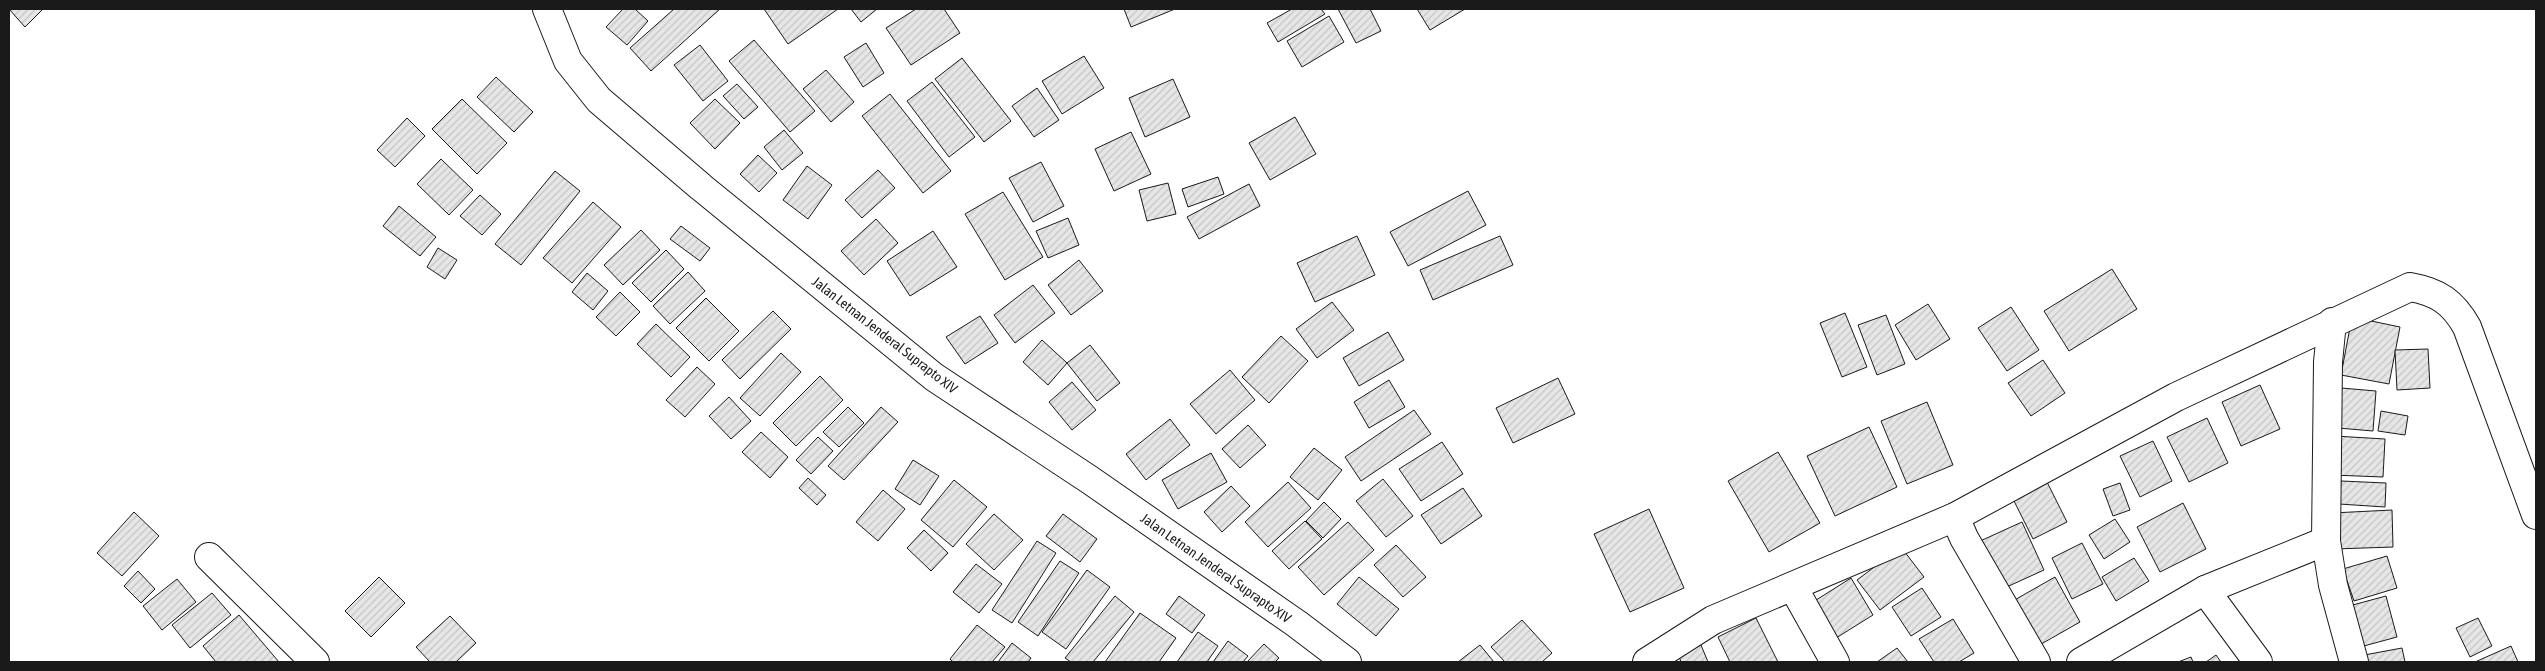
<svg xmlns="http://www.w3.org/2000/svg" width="2545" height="671" font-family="'Asap Condensed',sans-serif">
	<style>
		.building { fill: url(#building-hatch); stroke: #1a1a1a }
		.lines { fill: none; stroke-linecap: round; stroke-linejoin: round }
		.minor-casing { stroke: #1a1a1a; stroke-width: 30 }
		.minor { stroke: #fff; stroke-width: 28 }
		.labels { text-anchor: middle; stroke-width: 4; stroke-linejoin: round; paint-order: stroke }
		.street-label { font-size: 14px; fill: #1a1a1a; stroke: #fff }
	</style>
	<defs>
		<pattern id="building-hatch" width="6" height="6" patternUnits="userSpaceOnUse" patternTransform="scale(1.25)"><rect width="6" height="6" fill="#e6e6e6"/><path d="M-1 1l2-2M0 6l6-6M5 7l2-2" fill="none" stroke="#c5c5c5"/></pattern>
	</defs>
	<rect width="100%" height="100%" fill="#fff"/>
	<!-- building -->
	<g class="building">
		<path d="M9 9H43L25 27Z"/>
		<path d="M623 9H635L648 21 627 45 606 27Z"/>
		<path d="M674 9H720L651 71 630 48Z"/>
		<path d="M764 9H838L788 44Z"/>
		<path d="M851 9H877L861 22Z"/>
		<path d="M916 9H944L960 33 911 65 886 28Z"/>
		<path d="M1124 9H1175L1131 27Z"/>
		<path d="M1292 9H1321L1325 14 1278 42 1267 23Z"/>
		<path d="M1338 9H1370L1381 31 1356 43Z"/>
		<path d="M1417 9H1465L1430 30Z"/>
		<path d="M1329 16 1344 42 1302 67 1287 41Z"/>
		<path d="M754 40 815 111 790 132 729 61Z"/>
		<path d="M866 43 884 73 863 87 844 57Z"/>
		<path d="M700 45 728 81 703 101 674 65Z"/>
		<path d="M1084 56 1104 88 1062 114 1042 81Z"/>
		<path d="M962 58 1011 121 984 142 935 79Z"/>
		<path d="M826 70 854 102 831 122 803 89Z"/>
		<path d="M496 77 533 112 514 132 477 97Z"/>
		<path d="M1173 79 1190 117 1145 137 1129 98Z"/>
		<path d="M932 82 975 137 949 157 907 101Z"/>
		<path d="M737 84 758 107 744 119 723 96Z"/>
		<path d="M1037 88 1059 120 1034 137 1012 106Z"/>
		<path d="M890 94 951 171 923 193 862 116Z"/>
		<path d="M462 99 507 143 477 174 432 129Z"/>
		<path d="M715 99 740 123 715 149 690 123Z"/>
		<path d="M1295 117 1316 154 1270 180 1249 143Z"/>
		<path d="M407 118 425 136 395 167 377 150Z"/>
		<path d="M784 130 803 153 782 170 764 147Z"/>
		<path d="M1131 132 1151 174 1114 191 1095 149Z"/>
		<path d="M758 155 777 173 759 192 740 174Z"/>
		<path d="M441 159 473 190 449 215 417 184Z"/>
		<path d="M1041 162 1064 206 1033 222 1009 178Z"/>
		<path d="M807 166 832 185 808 219 783 200Z"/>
		<path d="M878 170 895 188 862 218 845 200Z"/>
		<path d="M555 171 580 191 521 265 495 244Z"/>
		<path d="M1218 177 1224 194 1188 207 1182 189Z"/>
		<path d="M1168 183 1176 214 1147 221 1139 190Z"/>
		<path d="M1249 184 1260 206 1199 239 1187 217Z"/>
		<path d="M1468 191 1486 225 1408 266 1390 232Z"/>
		<path d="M1003 192 1043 257 1005 280 965 214Z"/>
		<path d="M480 195 501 214 482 235 460 216Z"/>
		<path d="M593 202 621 227 572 283 543 258Z"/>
		<path d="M399 206 436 237 420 256 383 226Z"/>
		<path d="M1068 218 1079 245 1048 258 1036 231Z"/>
		<path d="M876 219 898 243 864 275 841 251Z"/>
		<path d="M681 226 710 248 700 261 670 239Z"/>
		<path d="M641 230 660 250 623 285 604 265Z"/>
		<path d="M933 231 957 267 910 296 887 261Z"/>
		<path d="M1357 236 1375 275 1315 302 1297 263Z"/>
		<path d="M1500 236 1513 265 1433 300 1420 270Z"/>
		<path d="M438 248 457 260 445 279 427 267Z"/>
		<path d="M666 250 684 269 651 302 632 283Z"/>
		<path d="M1079 260 1103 291 1071 315 1048 285Z"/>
		<path d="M2112 269 2137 309 2069 351 2044 311Z"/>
		<path d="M688 272 705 291 670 324 653 306Z"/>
		<path d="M587 273 608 291 593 310 572 292Z"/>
		<path d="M1033 285 1055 313 1015 343 994 315Z"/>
		<path d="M620 292 640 312 616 336 596 317Z"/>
		<path d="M706 298 739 331 709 361 676 328Z"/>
		<path d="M1332 302 1354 330 1317 358 1296 329Z"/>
		<path d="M1928 304 1950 339 1916 360 1895 325Z"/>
		<path d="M2011 307 2039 350 2007 371 1978 328Z"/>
		<path d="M773 311 791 329 740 379 722 360Z"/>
		<path d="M1845 313 1867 367 1842 377 1820 323Z"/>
		<path d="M1886 315 1905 364 1877 375 1858 325Z"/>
		<path d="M980 316 998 343 965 364 946 337Z"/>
		<path d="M2352 317 2400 327 2389 384 2341 375Z"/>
		<path d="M656 324 690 357 671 377 637 344Z"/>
		<path d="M1388 332 1404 360 1359 386 1343 358Z"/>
		<path d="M1281 336 1308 361 1269 403 1242 377Z"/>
		<path d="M1042 340 1067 363 1048 385 1023 362Z"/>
		<path d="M1090 345 1120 383 1097 401 1067 363Z"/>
		<path d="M2428 349 2430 388 2397 390 2395 350Z"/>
		<path d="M781 353 801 372 760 416 740 398Z"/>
		<path d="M2043 360 2065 393 2031 416 2008 383Z"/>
		<path d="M697 367 715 384 685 417 666 400Z"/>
		<path d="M1230 370 1255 400 1216 434 1190 404Z"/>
		<path d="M820 376 843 400 796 446 773 423Z"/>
		<path d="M1558 378 1575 414 1513 443 1496 408Z"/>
		<path d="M1389 380 1405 407 1369 428 1354 402Z"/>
		<path d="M1072 382 1096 410 1072 430 1049 402Z"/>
		<path d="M2260 385 2280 429 2241 446 2222 402Z"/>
		<path d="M2341 388 2376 391 2373 431 2338 428Z"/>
		<path d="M729 397 751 421 731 439 709 416Z"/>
		<path d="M1927 402 1953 465 1907 484 1881 421Z"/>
		<path d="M848 407 864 423 839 447 823 432Z"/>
		<path d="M881 407 898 422 844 480 828 466Z"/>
		<path d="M1414 410 1431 434 1361 481 1345 457Z"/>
		<path d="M2381 411 2408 416 2405 435 2378 431Z"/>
		<path d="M2207 418 2228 463 2189 482 2167 437Z"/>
		<path d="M1170 419 1190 445 1146 480 1126 454Z"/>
		<path d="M1248 425 1266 445 1240 468 1222 449Z"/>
		<path d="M1869 427 1897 487 1835 516 1807 456Z"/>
		<path d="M761 432 788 457 770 478 742 452Z"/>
		<path d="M2334 436 2385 439 2383 477 2332 475Z"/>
		<path d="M818 437 833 451 811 474 796 460Z"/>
		<path d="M2153 441 2172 481 2140 497 2120 456Z"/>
		<path d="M1442 442 1463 474 1421 501 1399 469Z"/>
		<path d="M1314 448 1342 470 1318 500 1290 477Z"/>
		<path d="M1778 452 1820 523 1769 552 1728 481Z"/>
		<path d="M1211 453 1227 482 1178 509 1162 480Z"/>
		<path d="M913 460 939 476 920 505 895 489Z"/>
		<path d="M808 478 826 495 817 505 799 488Z"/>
		<path d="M2045 478 2067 522 2033 539 2011 495Z"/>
		<path d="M1383 479 1413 516 1386 537 1356 501Z"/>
		<path d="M954 480 987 507 953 547 921 520Z"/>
		<path d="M2341 481 2386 483 2385 507 2339 504Z"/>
		<path d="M1288 482 1311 508 1268 547 1245 522Z"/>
		<path d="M2120 483 2130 510 2113 516 2103 489Z"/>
		<path d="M1231 486 1250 506 1222 532 1204 512Z"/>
		<path d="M1463 488 1482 516 1441 544 1421 515Z"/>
		<path d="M883 490 905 509 878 541 856 522Z"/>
		<path d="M1324 502 1341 519 1323 538 1306 521Z"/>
		<path d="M2183 503 2206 549 2160 572 2137 527Z"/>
		<path d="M1649 509 1684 588 1630 612 1594 534Z"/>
		<path d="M2392 510 2393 547 2334 549 2332 513Z"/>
		<path d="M134 512 159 536 122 576 97 553Z"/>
		<path d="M994 514 1023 540 994 570 966 544Z"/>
		<path d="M1063 514 1097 539 1080 562 1046 536Z"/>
		<path d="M2115 519 2130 542 2104 559 2089 535Z"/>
		<path d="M1305 521 1322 539 1289 569 1272 551Z"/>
		<path d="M1348 522 1374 550 1324 595 1298 567Z"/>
		<path d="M2022 522 2044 570 2000 590 1978 542Z"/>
		<path d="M924 530 948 553 931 571 907 548Z"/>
		<path d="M1037 541 1056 553 1012 623 992 610Z"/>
		<path d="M2082 543 2103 584 2072 599 2052 558Z"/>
		<path d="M1396 545 1426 577 1403 597 1374 565Z"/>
		<path d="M1901 547 1924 577 1880 610 1857 580Z"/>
		<path d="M2387 556 2397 588 2354 601 2343 569Z"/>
		<path d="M2134 558 2149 581 2116 601 2102 577Z"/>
		<path d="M1060 561 1079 573 1038 636 1018 622Z"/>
		<path d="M976 564 1002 584 979 613 953 592Z"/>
		<path d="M1087 570 1110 587 1066 649 1042 632Z"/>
		<path d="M138 571 155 589 141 603 124 586Z"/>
		<path d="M379 577 405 603 371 637 345 611Z"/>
		<path d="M1359 577 1399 609 1376 636 1337 604Z"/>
		<path d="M2055 577 2080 622 2036 647 2011 602Z"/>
		<path d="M1851 578 1873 615 1836 638 1813 602Z"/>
		<path d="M177 579 196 602 162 630 143 606Z"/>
		<path d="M1922 588 1941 617 1911 636 1892 607Z"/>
		<path d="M212 593 231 615 190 648 172 625Z"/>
		<path d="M1115 596 1134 612 1093 662H1071L1065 658Z"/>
		<path d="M1179 596 1205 615 1192 633 1166 614Z"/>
		<path d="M2386 596 2397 637 2360 647 2349 606Z"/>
		<path d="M1140 613 1176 638 1159 662H1105Z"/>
		<path d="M239 615 279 662H216L203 646Z"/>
		<path d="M450 616 476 643 456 662H430L416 647Z"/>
		<path d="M1756 618 1778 662H1730L1718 637Z"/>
		<path d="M2478 618 2492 646 2470 657 2456 628Z"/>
		<path d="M1953 619 1974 653 1959 662H1934L1919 639Z"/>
		<path d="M1522 620 1552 653 1542 662H1505L1491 647Z"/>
		<path d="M977 625 1005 647 992 662H953L950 659Z"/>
		<path d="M1198 632 1218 646 1207 662H1177Z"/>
		<path d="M1228 641 1248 656 1243 662H1213Z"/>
		<path d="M1012 643 1031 658 1028 662H998Z"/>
		<path d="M1264 644 1279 658 1275 662H1247Z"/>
		<path d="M1480 645 1494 662H1458Z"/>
		<path d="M1701 645 1708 662H1681L1678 654Z"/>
		<path d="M2511 646 2518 662H2475Z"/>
		<path d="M1897 648 1908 662H1877Z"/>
		<path d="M2402 648 2405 662H2360L2359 656Z"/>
		<path d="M2216 655 2221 662H2206Z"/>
		<path d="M2191 657 2193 662H2178Z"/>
	</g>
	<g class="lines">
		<!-- minor casing -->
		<g class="minor-casing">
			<g id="minor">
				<path d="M547 9 568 61 599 100 701 187 934 377 1090 480 1297 624 1347 662"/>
				<path d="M2332 322 2328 362 2326 541 2333 585 2354 662"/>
				<path d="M1955 517 1964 538 2036 662"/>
				<path d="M209 557 315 662"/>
				<path d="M1793 587 1835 662"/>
				<path d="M2205 590 2258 662"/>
				<path d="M1647 662 1713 620 1955 517 2176 397 2410 287C2438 292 2453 302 2467 327L2536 515"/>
				<path d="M2081 662 2205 590 2326 541"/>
			</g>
		</g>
		<!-- minor -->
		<use href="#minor" class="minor"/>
	</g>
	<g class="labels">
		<!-- street labels -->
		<g class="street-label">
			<text transform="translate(885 335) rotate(38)" y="5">Jalan Letnan Jenderal Suprapto XIV</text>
			<text transform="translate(1216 568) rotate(35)" y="5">Jalan Letnan Jenderal Suprapto XIV</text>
		</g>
	</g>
	<!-- border -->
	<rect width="2545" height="671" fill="none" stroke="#1a1a1a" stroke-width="20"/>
</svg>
